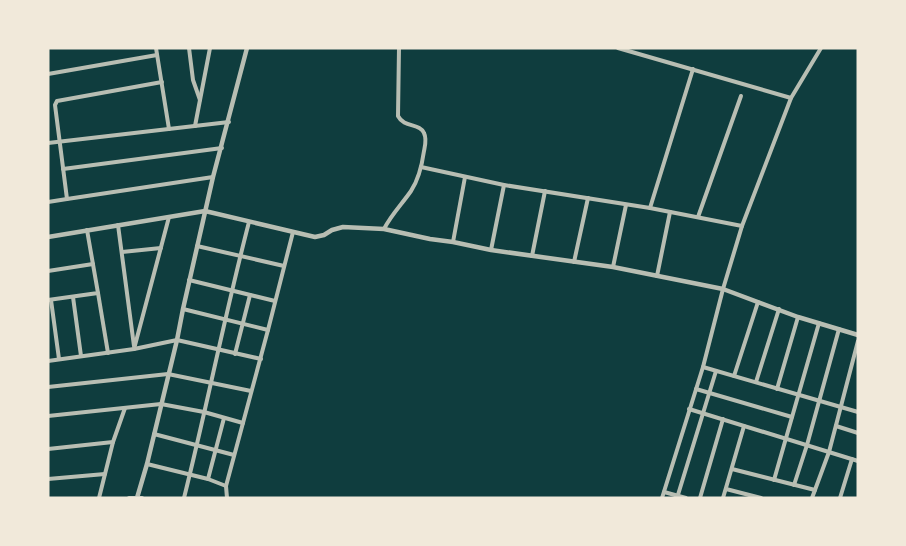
<svg xmlns="http://www.w3.org/2000/svg" width="906" height="546" font-family="'Times New Roman',serif">
	<style>
		.lines { fill: none; stroke-linecap: round; stroke-linejoin: round }
		.minor { stroke: #b8beb3; stroke-width: 4 }
		.tertiary { stroke: #b8beb3; stroke-width: 4.5 }
	</style>
	<rect width="100%" height="100%" fill="#0f3d3e"/>
	<g class="lines">
		<!-- minor -->
		<g class="minor">
			<path d="M156 48 169 129"/>
			<path d="M189 48 193 80 200 100"/>
			<path d="M618 48 791 98"/>
			<path d="M48 74 157 55"/>
			<path d="M162 82 57 101 55 105 67 199 213 177"/>
			<path d="M195 126 210 48"/>
			<path d="M48 143 229 122"/>
			<path d="M421 167 504 185 650 208 742 226"/>
			<path d="M63 169 222 148"/>
			<path d="M48 202 67 199"/>
			<path d="M650 208 693 69"/>
			<path d="M698 217 741 96"/>
			<path d="M118 225 134 346"/>
			<path d="M384 229C391 215 402 204 411 191 419 179 422 165 424 151 425 146 427 139 424 133 420 123 404 128 398 116L399 48"/>
			<path d="M453 242 465 177"/>
			<path d="M197 246 284 266"/>
			<path d="M491 250 504 185"/>
			<path d="M122 252 161 248"/>
			<path d="M532 256 545 191"/>
			<path d="M574 262 588 198"/>
			<path d="M613 267 626 205"/>
			<path d="M48 271 93 264"/>
			<path d="M657 276 670 212"/>
			<path d="M189 280 275 301"/>
			<path d="M98 293 108 353"/>
			<path d="M73 297 81 356"/>
			<path d="M48 300 98 293 87 230"/>
			<path d="M51 300 59 359"/>
			<path d="M183 309 268 330"/>
			<path d="M134 349 169 217"/>
			<path d="M235 354 250 295"/>
			<path d="M48 361 134 349 177 340 261 359"/>
			<path d="M703 367 858 412"/>
			<path d="M734 376 758 302"/>
			<path d="M756 382 779 309"/>
			<path d="M48 387 168 374 251 391"/>
			<path d="M696 389 792 417"/>
			<path d="M777 389 798 317"/>
			<path d="M689 409 858 461"/>
			<path d="M48 416 161 404 204 412 243 423"/>
			<path d="M836 426 858 433"/>
			<path d="M154 434 234 455"/>
			<path d="M48 449 113 442 125 408"/>
			<path d="M147 464 208 479 226 486"/>
			<path d="M732 469 815 490"/>
			<path d="M48 479 105 474"/>
			<path d="M208 479 224 418"/>
			<path d="M774 480 819 323"/>
			<path d="M794 485 807 445 839 329"/>
			<path d="M726 489 761 498"/>
			<path d="M664 492 686 498"/>
			<path d="M99 498 113 442"/>
			<path d="M129 498H142"/>
			<path d="M184 498C207 406 225 314 249 222"/>
			<path d="M227 498 226 486 268 330 293 232"/>
			<path d="M662 498 703 367 723 289 742 226 791 98 821 48"/>
			<path d="M677 498 716 371"/>
			<path d="M700 498 723 419"/>
			<path d="M723 498 744 426"/>
			<path d="M812 498 829 452 858 341"/>
			<path d="M840 498 852 459"/>
		</g>
		<!-- tertiary -->
		<g class="tertiary">
			<path d="M48 237 205 211 315 237 324 235 332 230 343 227 384 229 430 239 453 242 491 250 613 267 723 289 798 317 858 335"/>
			<path d="M137 498 147 464 177 340 183 309 213 177 247 48"/>
		</g>
	</g>
	<!-- border -->
	<rect width="906" height="546" fill="none" stroke="#f1e9da" stroke-width="99"/>
</svg>
